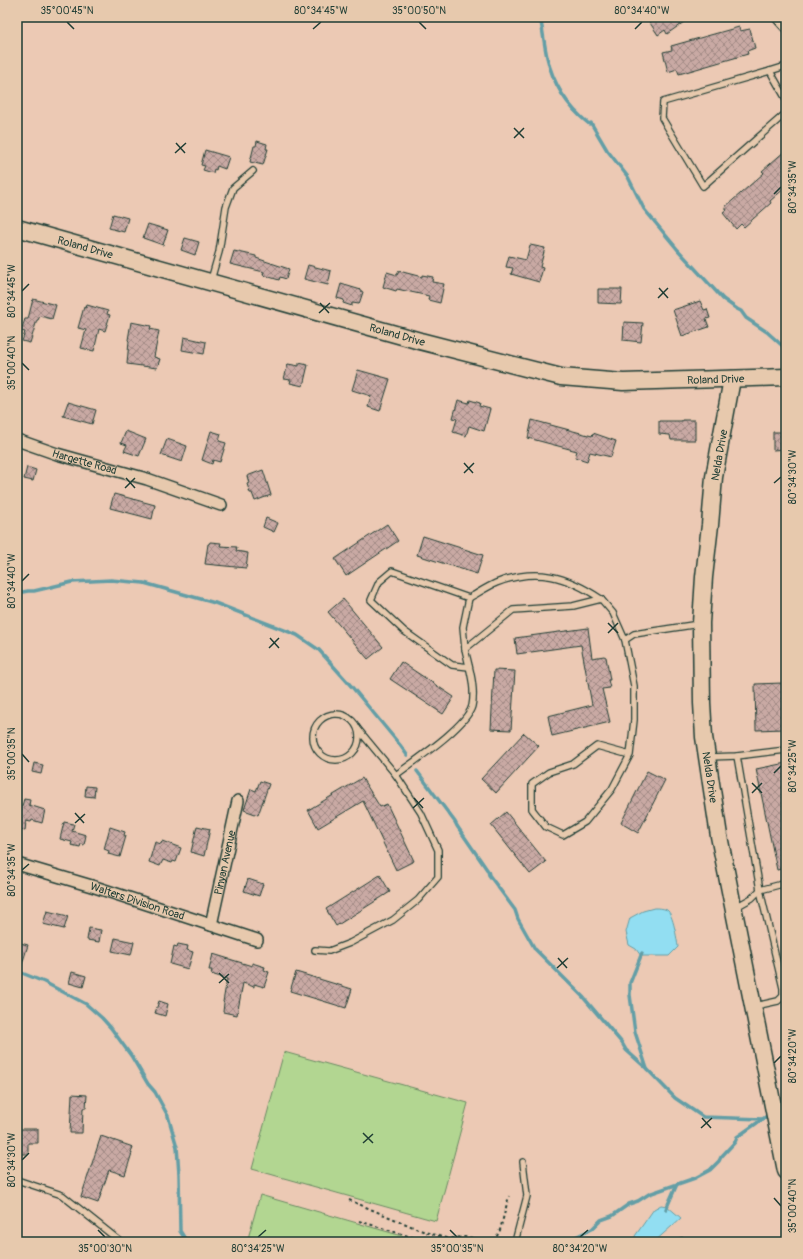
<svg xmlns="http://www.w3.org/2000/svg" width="803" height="1259" font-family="Pangolin,sans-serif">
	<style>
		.pitch { fill: #b2d691; stroke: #688a62 }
		.water { fill: #92def2; stroke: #649ea6 }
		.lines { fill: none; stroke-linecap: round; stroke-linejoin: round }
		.stream { stroke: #649ea6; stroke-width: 3.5 }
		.building { fill: url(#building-cross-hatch); stroke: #1f3d34 }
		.lane-casing { stroke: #1f3d34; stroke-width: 8 }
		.street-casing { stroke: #1f3d34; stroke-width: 14 }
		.secondary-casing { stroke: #1f3d34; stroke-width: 19 }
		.path { stroke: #1f3d34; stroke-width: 2; stroke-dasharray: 3 3; stroke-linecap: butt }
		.lane { stroke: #e7c9ad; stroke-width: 5.5 }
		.street { stroke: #e7c9ad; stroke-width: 11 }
		.secondary { stroke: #e7c9ad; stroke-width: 16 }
		.ticks { fill: none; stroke: #1f3d34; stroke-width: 1.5 }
		.labels { text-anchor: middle; stroke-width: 3.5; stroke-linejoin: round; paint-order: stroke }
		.street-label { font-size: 11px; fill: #1f3d34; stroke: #e7c9ad }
		.neatline { fill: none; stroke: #1f3d34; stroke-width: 1.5 }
		.ticks-label { font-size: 10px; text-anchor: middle; fill: #1f3d34 }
	</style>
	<defs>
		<pattern id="building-cross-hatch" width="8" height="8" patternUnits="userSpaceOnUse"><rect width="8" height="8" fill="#c9a9a4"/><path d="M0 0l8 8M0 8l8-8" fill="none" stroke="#a38b86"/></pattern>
	</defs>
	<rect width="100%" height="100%" fill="#ecc9b4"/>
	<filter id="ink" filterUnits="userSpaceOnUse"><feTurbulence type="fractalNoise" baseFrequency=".025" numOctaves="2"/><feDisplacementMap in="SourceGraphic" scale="8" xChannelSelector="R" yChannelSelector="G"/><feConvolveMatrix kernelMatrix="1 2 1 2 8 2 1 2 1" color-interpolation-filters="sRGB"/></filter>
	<g filter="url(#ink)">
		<!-- pitch -->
		<g class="pitch">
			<path d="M284 1052 468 1103 436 1221 252 1169Z"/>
			<path d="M260 1195 423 1242H247Z"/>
		</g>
		<!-- water -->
		<g class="water">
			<path d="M654 908C658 908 663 908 667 910 673 914 677 939 678 947L669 956H641L636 949 629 945 626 932 630 918 643 911Z"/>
			<path d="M661 1205 667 1206 681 1218 654 1242H635V1236L654 1209Z"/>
		</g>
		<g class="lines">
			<!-- stream -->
			<g class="stream">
				<path d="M540 17C543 30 544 44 547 57 553 84 568 107 589 124L591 123 607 150 628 177 644 209 678 250 723 299 737 309 741 311 746 318 767 332 786 349"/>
				<path d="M17 593 28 591H34L72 582 111 580 144 583 215 603 297 635 319 650 352 687 400 745 407 755"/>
				<path d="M417 771 455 822 457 826 488 871 489 875 515 910 518 919 535 949 583 997 622 1043 626 1050 647 1069 675 1098 703 1117 762 1119"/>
				<path d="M642 953 630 983V995L635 1032 647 1069"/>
				<path d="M17 971 44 982 86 1004 102 1018 111 1028 132 1057 148 1084 155 1092 168 1116 177 1147 179 1174 180 1231 187 1242"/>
				<path d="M666 1209 677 1184"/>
				<path d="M565 1242 592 1229 601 1220 612 1216 629 1204 638 1201 649 1194 695 1178 710 1170 719 1161 721 1157 735 1142 737 1137 767 1116"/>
			</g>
		</g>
		<!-- building -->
		<g class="building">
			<path d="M646 17H691L667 34 665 30 658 35Z"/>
			<path d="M739 27 740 31 750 29 755 48 747 51 748 54 679 74 677 69 668 72 663 52 672 50 671 46Z"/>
			<path d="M257 141 267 144 266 149H268L263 165 250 162 254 146H256Z"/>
			<path d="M205 150 229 157 225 169 217 166 216 170 214 169 213 173 203 170 205 166 201 165Z"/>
			<path d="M786 150V187L770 201 771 203 744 227 741 224 736 229 723 213 727 210 725 207 764 173 762 171Z"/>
			<path d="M113 214 128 218 124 232 109 228Z"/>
			<path d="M148 224 168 230 163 245 143 238Z"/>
			<path d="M185 238 199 242 195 255 181 250Z"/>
			<path d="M530 245 545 248 540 267 543 268 539 282 511 274 513 268 506 267 509 256 526 260Z"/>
			<path d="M234 251 256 256V258L289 269 286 279 280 277 279 280 263 275 264 272 230 264Z"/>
			<path d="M308 265 331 271 328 285 304 279Z"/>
			<path d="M399 271 422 277V275L433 277 432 282 444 284 440 303 428 300 429 296 397 289 396 291 383 287 387 272 397 275Z"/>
			<path d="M341 284 361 290V291L363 292 359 304 352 303V306L343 303 344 300 337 298Z"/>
			<path d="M598 289H622L621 304 598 303Z"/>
			<path d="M33 299 56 305 52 319 40 316 38 320H37L30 343 22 341 25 332 21 331 25 319H28Z"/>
			<path d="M700 301 704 310 707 309 710 318 706 319 709 327 682 336 673 310Z"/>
			<path d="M87 305 108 311 107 314 110 315 105 331 99 329 94 351 81 348 86 330 78 328 84 307 86 308Z"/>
			<path d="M131 322 151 326 150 329 159 331 154 357 160 359 157 368 127 364 129 341 128 340Z"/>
			<path d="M624 322 643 323 641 342 623 340Z"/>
			<path d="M184 337 206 342 204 354 182 350Z"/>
			<path d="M299 363 308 365 303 386 290 383 291 380 284 379 288 364 299 366Z"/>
			<path d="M358 370 390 379 380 411 368 407 371 396 352 390Z"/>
			<path d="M458 400 469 403 470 400 480 403 479 406 490 409 484 431 469 426 466 436 453 432 457 419 453 418Z"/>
			<path d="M68 402 96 410 92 424 63 416Z"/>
			<path d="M532 420 592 436 593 433 616 441 611 457 590 452 587 461 575 457 577 451 528 438Z"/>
			<path d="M682 420H695V440H671L670 435 659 434V421H682Z"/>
			<path d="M126 431 146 439 139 456 124 451 127 445 121 443Z"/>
			<path d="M211 431 221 434 219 441 226 443 220 462 213 460 212 464 202 460Z"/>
			<path d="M773 432H786V449L773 450Z"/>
			<path d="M167 439 187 446 182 462 161 455Z"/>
			<path d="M27 467 36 470 33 481 24 479Z"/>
			<path d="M263 470 271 495 255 501 252 493H250L247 484 249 483 247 476Z"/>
			<path d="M114 494 155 505 152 519 110 508Z"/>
			<path d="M266 518 278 523 274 532 263 527Z"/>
			<path d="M387 524 398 541 346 576 335 559Z"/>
			<path d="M423 536 483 555 477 574 417 555Z"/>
			<path d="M210 542 221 543 220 546 237 547 236 551 248 553 246 568 205 564 208 544H209Z"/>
			<path d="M343 599 383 647 368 659 328 612Z"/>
			<path d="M588 628 592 658 604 656 606 657 610 680H608L610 688 602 689 610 722 552 736 548 716 592 705 581 645 517 654 515 638Z"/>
			<path d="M401 662 454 697 443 714 390 679Z"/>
			<path d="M494 670 515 671 511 730 491 729Z"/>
			<path d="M783 683 784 729 756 730 755 684Z"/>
			<path d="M524 733 539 746 496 793 481 779Z"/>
			<path d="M34 763 43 765 41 774 32 772Z"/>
			<path d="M786 763V868L777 870 756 769Z"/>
			<path d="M647 771 665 780 638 833 621 823Z"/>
			<path d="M362 778 380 807 387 804 414 861 396 870 363 801 318 828 308 810Z"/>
			<path d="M260 781 269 784 258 815 244 810 251 789 256 791Z"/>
			<path d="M86 786 95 787 94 797 85 796Z"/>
			<path d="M24 799 30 800 29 805 45 810 42 823 32 820 31 822 26 821 25 831 17 829V815L19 816Z"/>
			<path d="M506 812 546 862 530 874 491 825Z"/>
			<path d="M64 822 74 824 72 831 86 835 84 845 81 844 80 847 71 845 72 842 60 839Z"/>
			<path d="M197 826 210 829 204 856 191 852Z"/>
			<path d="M110 827 125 832 124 835 126 836 120 857 108 854 109 851 104 849Z"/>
			<path d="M162 841 181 848 176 862 173 861 172 863 163 860 160 866 149 862 155 842 161 844Z"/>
			<path d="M380 875 390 892 336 926 326 909Z"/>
			<path d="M248 879 263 884 259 896 244 891Z"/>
			<path d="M47 911 68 916 64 929 43 924Z"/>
			<path d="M89 928 101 930 99 942 87 940Z"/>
			<path d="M115 938 134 942 131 955 112 951Z"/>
			<path d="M17 942 28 945 19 974 17 973Z"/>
			<path d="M178 944 188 946 187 950 193 952 188 969 170 964 174 946 177 947Z"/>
			<path d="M213 954 252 966V963L265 967 264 970 269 972 264 987 254 984V987L243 983 237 1015 223 1012 224 1003 223 1002 227 979 211 974 212 970H209Z"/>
			<path d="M72 972 86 976 83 987 69 983Z"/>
			<path d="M296 972 352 989 346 1008 290 991Z"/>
			<path d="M159 1001 168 1004 165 1016 155 1013Z"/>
			<path d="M72 1094 87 1095 86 1108H83L82 1133H70Z"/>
			<path d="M17 1129H38V1143H28V1154H17Z"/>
			<path d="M101 1136 133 1147 131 1152 132 1153 125 1175 109 1170 98 1203 81 1197Z"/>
		</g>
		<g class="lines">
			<!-- lane casing -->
			<g class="lane-casing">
				<g id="lane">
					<path d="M786 66 770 71 663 102 662 118 703 186 786 113"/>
					<path d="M770 71 786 99"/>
					<path d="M211 280 219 252 226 207 233 188 253 171"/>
					<path d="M465 649 463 627 469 598"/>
					<path d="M469 667 452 665 404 631 371 600 379 582 392 571 469 598C478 593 487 587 496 583 536 567 567 576 601 599"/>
					<circle cx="336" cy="737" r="23"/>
					<path d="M358 729 396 775"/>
					<path d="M630 755 597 746 573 764 549 772 532 784V809L546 827 563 835 585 822 612 789 630 755 634 720V686L625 640 634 634 699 624"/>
					<path d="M709 757 737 756 786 750"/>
					<path d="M736 907 752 898 760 890 737 756"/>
					<path d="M315 950 329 951 350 943 393 920 418 900 438 877V850L421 813 396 775C413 762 467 726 472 706 476 688 469 667 465 649L513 610 573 606 601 599 613 613 625 640"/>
					<path d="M755 1006 778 1001 783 996V988L760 890 786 883"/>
					<path d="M17 1180 62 1195 121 1242"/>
					<path d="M682 1241 686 1242"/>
					<path d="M515 1242 527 1196 523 1162"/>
				</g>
			</g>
			<!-- street casing -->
			<g class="street-casing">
				<g id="street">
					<path d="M778 17 786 26"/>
					<path id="s1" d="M17 440 57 454 147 479 221 505"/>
					<path id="s2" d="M17 864 95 887 257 940"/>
					<path id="s3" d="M211 925 238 801"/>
				</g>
			</g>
			<!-- secondary casing -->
			<g class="secondary-casing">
				<g id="secondary">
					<path id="s4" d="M17 228 420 341 561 377 623 382 786 377"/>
					<path id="s5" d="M732 379 714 477 710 525 704 577 701 623 702 703 704 737 719 836 786 1171"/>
				</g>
			</g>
			<!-- path -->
			<g class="path">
				<path d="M349 1200 425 1232 449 1239"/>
				<path d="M359 1221 428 1242"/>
				<path d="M440 1242C455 1236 470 1235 485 1242"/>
				<path d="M494 1242 500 1230 509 1196"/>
			</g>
			<!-- lane -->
			<use href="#lane" class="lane"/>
			<!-- street -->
			<use href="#street" class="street"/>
			<!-- secondary -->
			<use href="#secondary" class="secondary"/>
		</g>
	</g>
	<!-- ticks -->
	<path class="ticks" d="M67 22 74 29M419 22 426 29M313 29 321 22M635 29 642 22M514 128 524 138M514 138 524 128M176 143 185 153M175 153 186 143M774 194 781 187M659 288 668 298M22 291 29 284M658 298 668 288M320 303 329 313M319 313 330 303M22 363 29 370M464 463 473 473M464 473 474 463M126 478 135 488M774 483 781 477M125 488 135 478M22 581 29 574M608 623 618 633M608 633 618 623M270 638 279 648M269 648 279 638M22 754 29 762M774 773 781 766M752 783 762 793M752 793 762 783M414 798 423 808M413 808 424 798M75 813 84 823M75 823 85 814M22 870 29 864M558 958 567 968M557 968 568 958M219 973 229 983M219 983 229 974M774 1063 781 1056M702 1118 711 1128M701 1128 712 1118M363 1133 373 1143M363 1143 373 1134M22 1160 29 1153M774 1198 781 1206M98 1230 105 1237M450 1230 457 1237M258 1237 266 1230M580 1237 588 1230"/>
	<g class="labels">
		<!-- street labels -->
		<g class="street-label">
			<text dy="4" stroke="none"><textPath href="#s4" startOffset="71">Roland Drive</textPath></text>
			<text dy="4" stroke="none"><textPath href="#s4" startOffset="395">Roland Drive</textPath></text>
			<text dy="4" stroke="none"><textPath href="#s4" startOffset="719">Roland Drive</textPath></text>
			<text transform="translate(719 455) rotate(-80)" y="4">Nelda Drive</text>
			<text dy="4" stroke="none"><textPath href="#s1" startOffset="71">Hargette Road</textPath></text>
			<text dy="4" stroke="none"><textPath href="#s5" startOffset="401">Nelda Drive</textPath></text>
			<text dy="4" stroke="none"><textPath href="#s3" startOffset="64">Pinyan Avenue</textPath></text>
			<text dy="4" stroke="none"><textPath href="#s2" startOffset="126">Walters Division Road</textPath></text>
		</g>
	</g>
	<!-- margin -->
	<rect width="803" height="1259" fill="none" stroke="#e7c9ad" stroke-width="44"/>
	<rect x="22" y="22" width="759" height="1215" class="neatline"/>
	<g class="ticks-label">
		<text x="67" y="14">35°00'45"N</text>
		<text x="321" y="14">80°34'45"W</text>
		<text x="419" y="14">35°00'50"N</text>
		<text x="642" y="14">80°34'40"W</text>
		<text transform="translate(792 187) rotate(-90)" y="4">80°34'35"W</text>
		<text transform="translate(11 291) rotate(-90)" y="4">80°34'45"W</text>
		<text transform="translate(11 363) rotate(-90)" y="4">35°00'40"N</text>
		<text transform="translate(792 477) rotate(-90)" y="4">80°34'30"W</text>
		<text transform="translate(11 581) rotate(-90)" y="4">80°34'40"W</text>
		<text transform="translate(11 754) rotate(-90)" y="4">35°00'35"N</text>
		<text transform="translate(792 766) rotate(-90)" y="4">80°34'25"W</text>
		<text transform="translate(11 870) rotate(-90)" y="4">80°34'35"W</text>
		<text transform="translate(792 1056) rotate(-90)" y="4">80°34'20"W</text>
		<text transform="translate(11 1160) rotate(-90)" y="4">80°34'30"W</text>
		<text transform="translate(792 1206) rotate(-90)" y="4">35°00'40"N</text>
		<text x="105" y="1252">35°00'30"N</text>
		<text x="258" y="1252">80°34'25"W</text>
		<text x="457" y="1252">35°00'35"N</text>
		<text x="580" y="1252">80°34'20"W</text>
	</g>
</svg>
